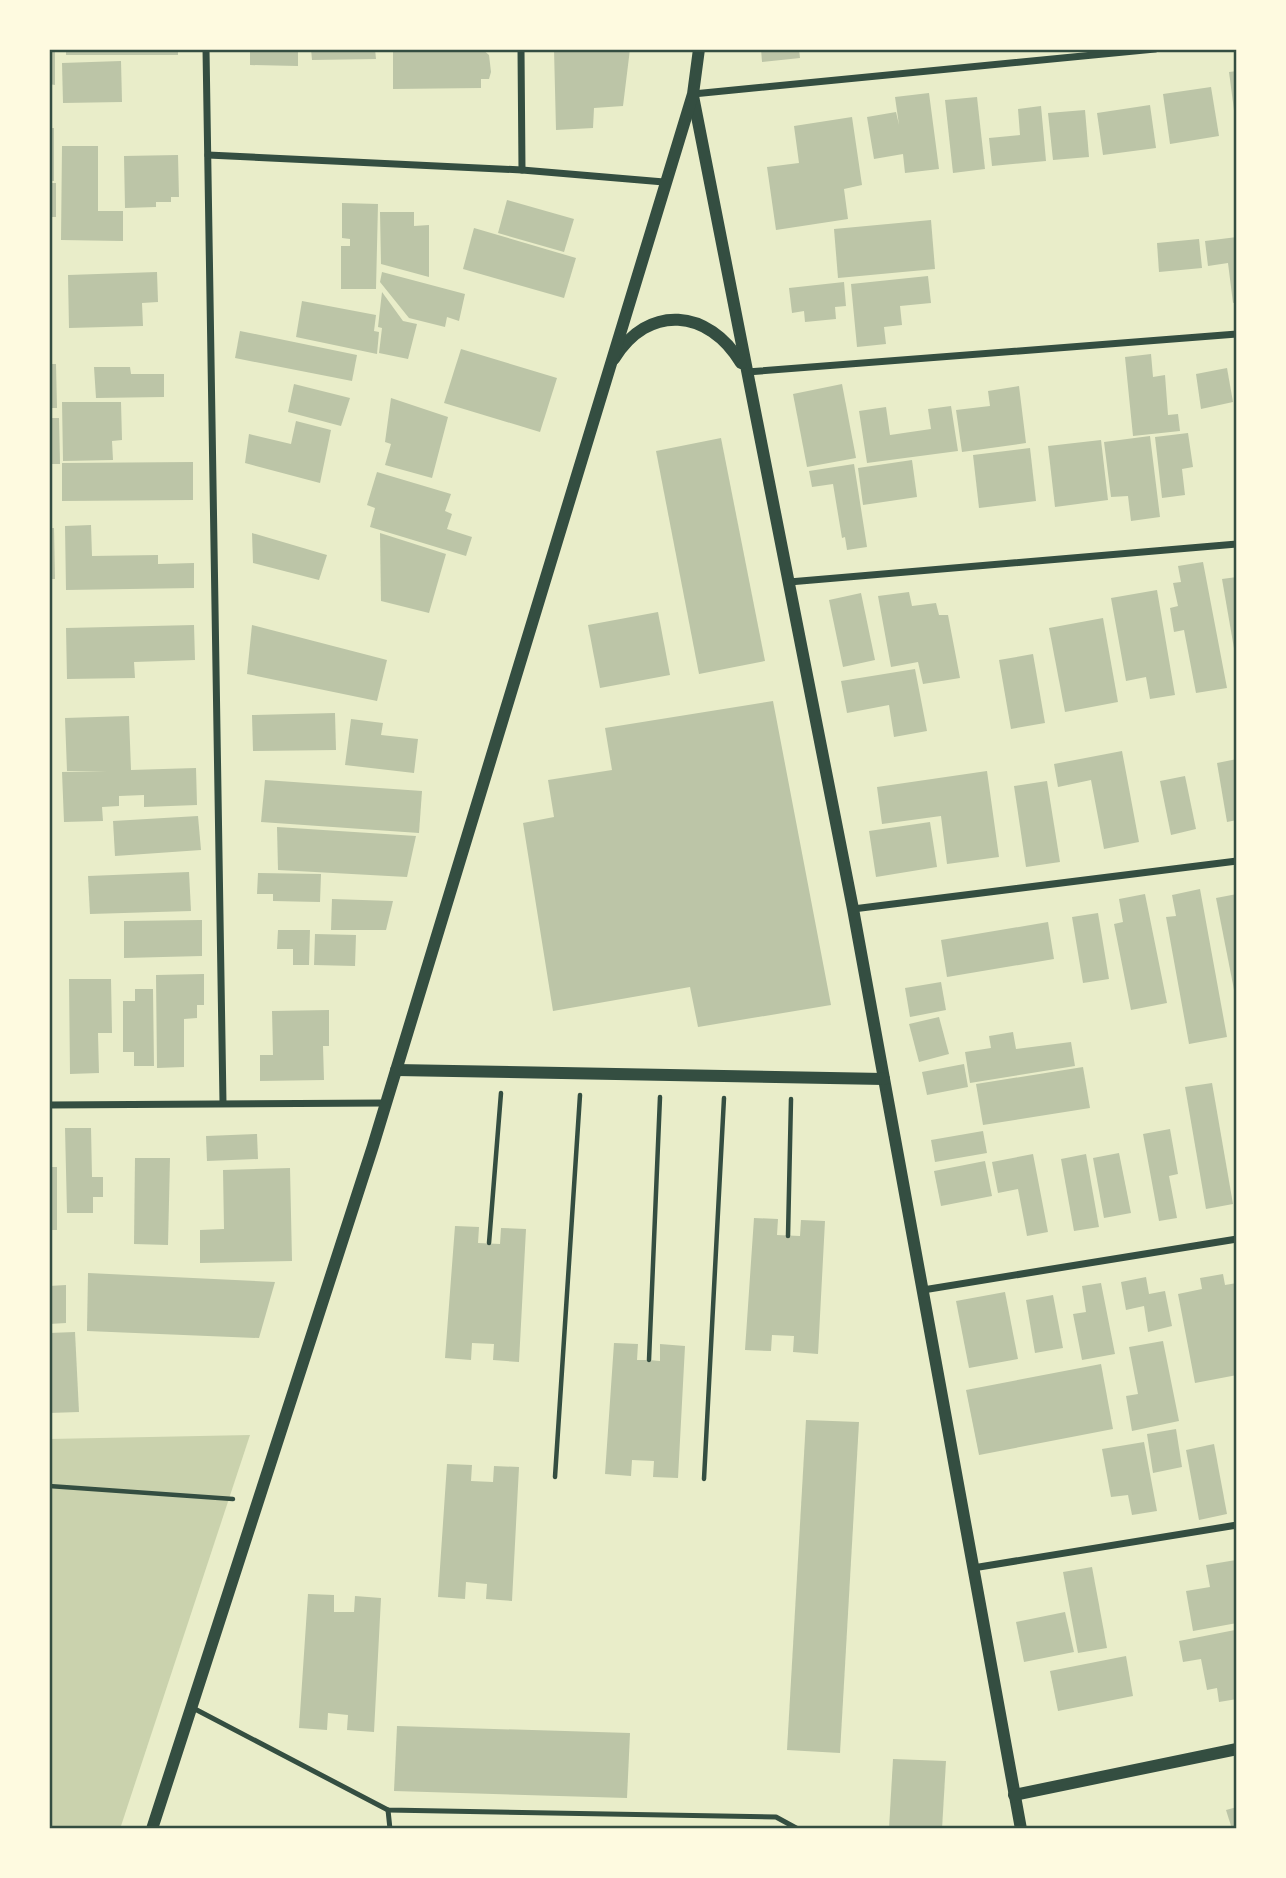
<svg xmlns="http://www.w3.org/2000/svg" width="1286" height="1878" font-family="'PT Sans',sans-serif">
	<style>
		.green { fill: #cad2ad }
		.building { fill: #bcc5a7 }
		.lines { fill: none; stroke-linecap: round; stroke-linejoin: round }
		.path { stroke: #344e41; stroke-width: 4.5 }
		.service { stroke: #344e41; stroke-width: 5 }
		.minor { stroke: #344e41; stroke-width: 7 }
		.tertiary { stroke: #344e41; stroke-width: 12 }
		.neatline { fill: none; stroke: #344e41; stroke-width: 2.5 }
	</style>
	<rect width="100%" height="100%" fill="#e9edc9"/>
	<!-- green -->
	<path class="green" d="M250 1435 120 1829H49V1439Z"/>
	<!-- building -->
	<g class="building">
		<rect x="66" y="49" width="112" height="6"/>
		<path d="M250 49H298V66L250 65Z"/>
		<path d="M311 49H375L376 59 312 60Z"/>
		<path d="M393 49H482L489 55 491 72 489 79H481V88L393 89Z"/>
		<path d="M554 49H630L623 106 594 108 593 128 556 130Z"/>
		<path d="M761 49H799L800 58 762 62Z"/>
		<path d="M49 50 55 51V85L49 84Z"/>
		<path d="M121 61 122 102 63 103 62 63Z"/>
		<path d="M1237 71V118H1235L1229 72Z"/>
		<path d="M1211 87 1219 136 1170 144 1163 94Z"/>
		<path d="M929 93 939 169 905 173 903 154 874 159 867 117 896 112 899 125 895 97Z"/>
		<path d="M977 97 985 169 953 173 945 100Z"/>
		<path d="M1150 105 1156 148 1103 155 1097 113Z"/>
		<path d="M1041 106 1046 161 992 166 989 138 1020 135 1018 109Z"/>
		<path d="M1085 110 1089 157 1053 160 1048 113Z"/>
		<path d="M852 117 862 185 844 189 848 219 776 230 767 167 799 163 794 126Z"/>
		<rect x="49" y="128" width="5" height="53"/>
		<path d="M62 146H98V211H123V241L61 240Z"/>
		<path d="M178 155 179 197H171V202H156V207L125 208 124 156Z"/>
		<rect x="49" y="183" width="7" height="34"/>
		<path d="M507 200 574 219 564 252 498 233Z"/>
		<path d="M342 203 378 204 376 289H341V246H350V239L342 238Z"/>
		<path d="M380 212H414V226L429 225V277L381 264Z"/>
		<path d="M931 220 935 269 838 278 834 229Z"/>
		<path d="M474 228 576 258 564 298 463 269Z"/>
		<path d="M1237 237V302L1233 303 1228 263 1208 266 1205 241Z"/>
		<path d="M1199 239 1202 268 1159 272 1157 243Z"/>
		<path d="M157 272 158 302 142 303 143 326 69 328 68 275Z"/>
		<path d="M382 272 465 294 459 321 447 317 445 327 409 318 380 282Z"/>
		<path d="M928 276 931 303 900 306 902 325 884 327 886 344 857 347 851 284Z"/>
		<path d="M844 282 846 306 835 307 836 319 805 322 804 311 792 313 789 288Z"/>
		<path d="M382 292 403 321 417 324 408 359 379 353 382 328 378 327Z"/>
		<path d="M302 301 376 315 374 331 379 332 377 354 296 337Z"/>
		<path d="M240 331 357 355 352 381 235 358Z"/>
		<path d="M461 349 557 378 540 432 444 403Z"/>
		<path d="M1151 354 1153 377 1165 375 1168 415 1178 414 1180 431 1133 436 1125 357Z"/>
		<path d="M49 364H56L57 408H49Z"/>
		<path d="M94 367H130L131 374H164V397L96 398Z"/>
		<path d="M1227 368 1233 402 1201 409 1196 374Z"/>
		<path d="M294 384 350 398 341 426 288 412Z"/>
		<path d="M842 384 856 458 807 467 793 394Z"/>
		<path d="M1019 386 1026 443 962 452 956 410 990 406 988 391Z"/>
		<path d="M391 398 448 417 432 478 385 465 391 444 385 442Z"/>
		<path d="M62 402H121L122 440 112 441 113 460 63 461Z"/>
		<path d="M951 406 958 451 867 463 859 411 886 407 890 435 931 429 928 409Z"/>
		<path d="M49 418H59L60 464H49Z"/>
		<path d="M296 421 331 430 320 483 245 463 249 434 291 444Z"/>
		<path d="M1188 433 1193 467 1182 469 1185 495 1162 498 1155 437Z"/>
		<path d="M1150 436 1160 517 1131 521 1128 496 1111 497 1104 442Z"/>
		<path d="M721 438 765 661 699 674 656 451Z"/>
		<path d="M1101 440 1108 500 1055 507 1048 446Z"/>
		<path d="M1030 448 1036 501 979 508 973 455Z"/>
		<path d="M912 460 917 497 863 505 858 468Z"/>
		<path d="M193 462V500L62 501V463Z"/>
		<path d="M854 464 867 547 847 550 845 537 842 538 833 484 812 487 809 471Z"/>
		<path d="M377 472 451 494 445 511 452 514 447 529 472 537 466 556 370 527 375 508 367 505Z"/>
		<path d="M91 525 92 556 158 555V564L194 563V588L66 590 65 526Z"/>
		<path d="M49 528H54L55 579H49Z"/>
		<path d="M252 533 327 555 319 580 253 563Z"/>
		<path d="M380 533 446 554 429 613 381 601Z"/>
		<path d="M1203 562 1227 688 1196 693 1184 630 1174 632 1170 608 1178 606 1173 583 1181 582 1178 566Z"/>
		<path d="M1237 577V660H1236L1222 579Z"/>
		<path d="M1157 590 1175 695 1150 699 1146 677 1126 681 1111 598Z"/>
		<path d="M909 592 912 606 936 603 939 615H948L960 678 923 684 918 662 891 667 878 596Z"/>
		<path d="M861 593 875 660 843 667 829 600Z"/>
		<path d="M658 612 670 675 600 688 588 625Z"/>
		<path d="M1103 618 1118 702 1065 712 1049 628Z"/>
		<path d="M194 625 195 660 134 662 135 678 67 679 66 628Z"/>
		<path d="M252 625 387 660 377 701 247 674Z"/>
		<path d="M1033 654 1045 723 1011 729 999 660Z"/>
		<path d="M915 669 927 731 894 737 889 705 847 713 841 681Z"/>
		<path d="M773 701 831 1005 698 1027 690 987 553 1011 523 823 554 817 548 780 612 770 605 728Z"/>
		<path d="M335 713 336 750 253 751 252 715Z"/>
		<path d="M129 716 131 770 196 768 197 805 144 807V795L119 796V806L102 807 103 821 64 822 62 772 107 771H67L65 718Z"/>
		<path d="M351 719 383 723 381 735 418 739 414 773 345 765Z"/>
		<path d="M1122 751 1139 842 1104 849 1091 780 1058 787 1054 764Z"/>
		<path d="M1237 759V820L1227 822 1217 763Z"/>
		<path d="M987 771 999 857 947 864 941 816 882 824 877 787Z"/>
		<path d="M1185 776 1196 829 1171 835 1160 781Z"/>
		<path d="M265 780 422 791 419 833 261 822Z"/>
		<path d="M1047 781 1060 862 1026 867 1014 786Z"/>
		<path d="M198 816 201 850 115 856 113 821Z"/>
		<path d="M930 822 937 867 876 877 869 831Z"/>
		<path d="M277 827 416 836 407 877 278 870Z"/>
		<path d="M189 872 191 911 90 914 88 876Z"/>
		<path d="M258 873 321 874 320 902 273 901V894H257Z"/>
		<path d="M1200 889 1227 1037 1189 1044 1166 917 1176 916 1172 895Z"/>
		<path d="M1145 894 1167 1003 1131 1010 1114 924 1123 922 1119 899Z"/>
		<path d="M1237 894V1000H1236L1216 898Z"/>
		<path d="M332 899 393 901 386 930H331Z"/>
		<path d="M1098 913 1109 979 1083 983 1072 917Z"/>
		<path d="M202 920V956L124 958V921Z"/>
		<path d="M1048 922 1054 959 947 977 941 940Z"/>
		<path d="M278 930H310L309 965H293V949H277Z"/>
		<path d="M315 934 356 935 355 966 314 965Z"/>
		<path d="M204 974V1005H197V1018L184 1019V1067L157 1068 156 975Z"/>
		<path d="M69 979H111L112 1033H98L99 1073 70 1074Z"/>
		<path d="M941 982 946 1010 910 1017 905 988Z"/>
		<path d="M135 989H153L154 1066H134V1052H123V1001H135Z"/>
		<path d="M329 1010V1046H323L324 1080 260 1081V1055H273L272 1011Z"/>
		<path d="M939 1017 949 1054 919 1062 909 1024Z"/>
		<path d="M1013 1032 1016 1049 1071 1042 1075 1066 970 1083 965 1052 991 1048 989 1036Z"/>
		<path d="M964 1064 968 1087 927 1095 922 1072Z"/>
		<path d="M1083 1067 1090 1108 983 1125 976 1084Z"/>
		<path d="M1212 1083 1233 1204 1206 1209 1185 1087Z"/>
		<path d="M65 1128H91L92 1177H103V1197H93V1213H67Z"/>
		<path d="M1170 1129 1178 1174 1169 1176 1177 1218 1159 1221 1143 1134Z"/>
		<path d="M983 1131 987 1153 935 1162 931 1140Z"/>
		<path d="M257 1134 258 1159 207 1161 206 1136Z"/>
		<path d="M1119 1153 1131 1213 1104 1218 1093 1158Z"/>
		<path d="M1033 1154 1048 1232 1027 1236 1018 1189 998 1193 992 1162Z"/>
		<path d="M1086 1154 1099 1227 1074 1231 1061 1159Z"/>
		<path d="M135 1158H170L168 1245 134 1244Z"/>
		<path d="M985 1161 992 1196 941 1206 934 1171Z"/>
		<rect x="49" y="1167" width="8" height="63"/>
		<path d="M290 1168 292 1261 200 1263V1230L224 1229 223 1170Z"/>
		<path d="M754 1218 778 1219 777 1235 800 1236 801 1220 825 1221 818 1354 793 1352 794 1336 772 1335 771 1351 745 1350Z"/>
		<path d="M455 1226 479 1227 478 1243 500 1244 501 1228 526 1229 519 1362 493 1360 494 1344 472 1343 471 1360 445 1358Z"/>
		<path d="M88 1273 275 1282 259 1338 87 1331Z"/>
		<path d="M1223 1274 1225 1285 1237 1283V1375L1195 1383 1178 1294 1202 1289 1200 1278Z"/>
		<path d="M1146 1277 1149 1294 1165 1291 1172 1326 1148 1332 1144 1306 1126 1310 1121 1282Z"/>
		<path d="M1101 1283 1115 1354 1082 1360 1073 1314 1086 1312 1082 1286Z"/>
		<path d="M66 1285V1323L49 1324V1286Z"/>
		<path d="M1005 1292 1018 1359 969 1368 956 1301Z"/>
		<path d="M1053 1295 1063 1348 1035 1353 1026 1300Z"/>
		<path d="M75 1332 79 1412 49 1413V1333Z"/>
		<path d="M1163 1341 1179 1421 1132 1431 1126 1396 1138 1394 1129 1347Z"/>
		<path d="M614 1343 638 1344 637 1360H649L660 1361V1344L685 1346 678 1478 653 1477 654 1461 632 1460 631 1476 605 1474Z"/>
		<path d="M1101 1364 1113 1429 979 1455 966 1390Z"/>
		<path d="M806 1420 859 1422 840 1753 787 1750Z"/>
		<path d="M1176 1429 1182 1467 1153 1473 1147 1434Z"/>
		<path d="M1144 1442 1157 1511 1132 1515 1128 1495 1111 1497 1102 1449Z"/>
		<path d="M1214 1444 1227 1514 1199 1520 1186 1450Z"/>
		<path d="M447 1464 472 1465 471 1481 493 1482 494 1466 519 1467 512 1601 486 1599 487 1584 466 1582 465 1599 438 1597Z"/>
		<path d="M1236 1560 1237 1623 1193 1631 1186 1591 1210 1587 1206 1565Z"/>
		<path d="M1092 1567 1107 1648 1078 1653 1063 1572Z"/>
		<path d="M308 1594 334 1595V1612H354L355 1596 381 1598 374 1732 347 1730 348 1715 328 1713 327 1730 299 1728Z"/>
		<path d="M1065 1612 1074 1652 1024 1662 1016 1622Z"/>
		<path d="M1235 1630 1237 1699 1219 1702 1217 1688 1207 1690 1201 1659 1183 1662 1179 1641Z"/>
		<path d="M1126 1656 1133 1696 1058 1711 1050 1671Z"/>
		<path d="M397 1726 630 1733 627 1798 394 1791Z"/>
		<path d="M893 1759 946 1761 942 1829H889Z"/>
		<path d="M1237 1807V1829H1232L1226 1810Z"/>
	</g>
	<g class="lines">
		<!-- path -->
		<g class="path">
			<path d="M788 1236 791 1099"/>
			<path d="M489 1243 501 1093"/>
			<path d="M649 1360 660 1097"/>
			<path d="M555 1477 580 1095"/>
			<path d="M704 1479 724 1098"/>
			<path d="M49 1486 233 1499"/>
		</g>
		<!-- service -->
		<g class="service">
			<path d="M193 1708 388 1810 776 1817 798 1829"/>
			<path d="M388 1810 390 1829"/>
		</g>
		<!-- minor -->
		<g class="minor">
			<path d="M206 49 223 1103"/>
			<path d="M521 49 522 170"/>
			<path d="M693 94 1155 49"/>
			<path d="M208 155 522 170 664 182"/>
			<path d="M747 372 1237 334"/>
			<path d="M789 582 1237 544"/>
			<path d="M853 909 1237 861"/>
			<path d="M49 1105 386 1103"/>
			<path d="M923 1290 1237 1239"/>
			<path d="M973 1568 1237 1525"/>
		</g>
		<!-- tertiary -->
		<g class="tertiary">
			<path d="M693 96 853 909 1021 1829"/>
			<path d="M614 359C648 303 709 309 741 363"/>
			<path d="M396 1070 884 1079"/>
			<path d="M1014 1795 1237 1749"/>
			<path d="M152 1829 373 1146 693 94 699 49"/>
		</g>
	</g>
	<!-- border -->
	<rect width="1286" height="1878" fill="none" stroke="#fefae0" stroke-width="102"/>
	<rect x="51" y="51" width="1184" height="1776" class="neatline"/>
</svg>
